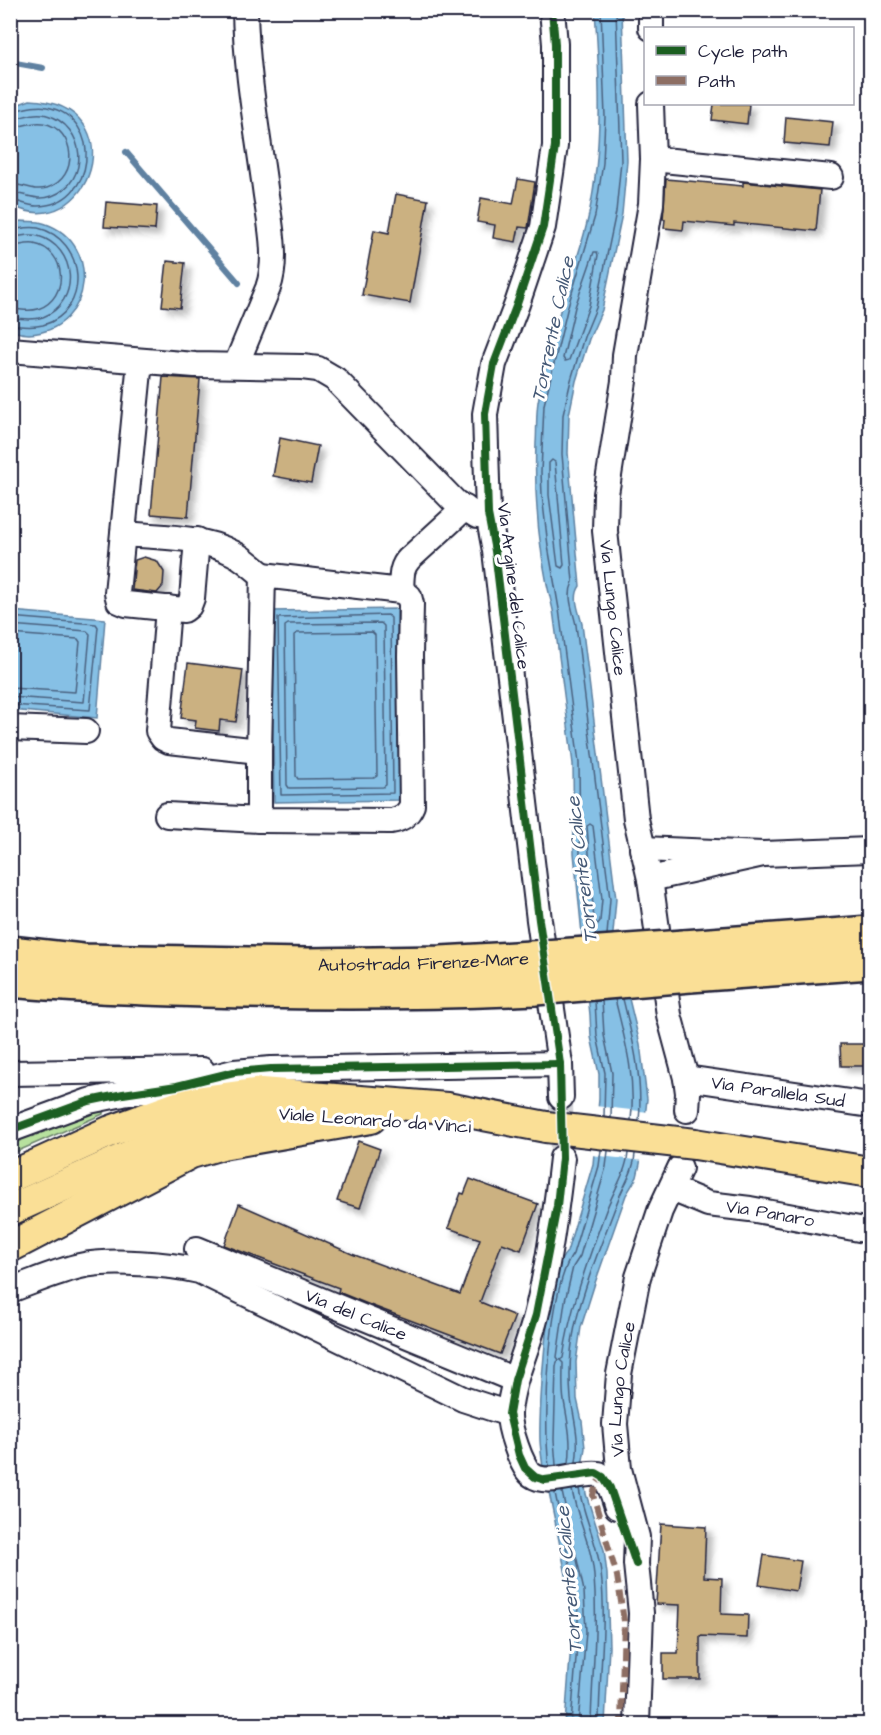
<svg xmlns="http://www.w3.org/2000/svg" width="881" height="1735" font-family="'Architects Daughter',sans-serif">
	<style>
		.green { fill: #b7e19e; stroke: #6c826c; stroke-width: 1.5 }
		.water { fill: #86c0e5; stroke: #5e81a1; stroke-width: 1.5 }
		.pier { fill: #fff }
		.lines { fill: none; stroke-linecap: round; stroke-linejoin: round }
		.shore { stroke: #4a617f; stroke-width: 1.5 }
		.stream { stroke: #5e81a1; stroke-width: 6 }
		.building { fill: #cbb181; stroke: #22223b; stroke-width: 1.5; filter: url(#shadow) }
		.minor-tunnel { stroke: #d3d3d8; stroke-width: 24; stroke-dasharray: 24 12; stroke-linecap: butt }
		.minor-casing { stroke: #22223b; stroke-width: 28 }
		.major-casing { stroke: #22223b; stroke-width: 34 }
		.highway-casing { stroke: #22223b; stroke-width: 38 }
		.minor { stroke: #fff; stroke-width: 24 }
		.major { stroke: #fadf96; stroke-width: 30 }
		.highway { stroke: #fadf96; stroke-width: 33 }
		.major-bridge-casing { stroke: #22223b; stroke-width: 34; stroke-linecap: butt }
		.highway-bridge-casing { stroke: #22223b; stroke-width: 38; stroke-linecap: butt }
		.major-bridge { stroke: #fadf96; stroke-width: 30 }
		.highway-bridge { stroke: #fadf96; stroke-width: 33 }
		.quiet { stroke: #8d6e63; stroke-width: 6; stroke-dasharray: 12 6; stroke-linecap: butt }
		.cycleway-casing { stroke: #fff; stroke-width: 11 }
		.cycleway { stroke: #1b5e20; stroke-width: 8 }
		.labels { text-anchor: middle; stroke-width: 6; stroke-linejoin: round; paint-order: stroke }
		.street-label { font-size: 18px; fill: #22223b; stroke: #fff }
		.water-label { font-size: 20px; font-style: italic; fill: #455976; stroke: #fff }
	</style>
	<defs>
		<filter id="shadow"><feDropShadow dx="5.5" dy="5.5" stdDeviation="3" flood-color="#0004"/></filter>
	</defs>
	<rect width="100%" height="100%" fill="#fff"/>
	<filter id="ink" filterUnits="userSpaceOnUse"><feTurbulence type="fractalNoise" baseFrequency=".0167" numOctaves="2"/><feDisplacementMap in="SourceGraphic" scale="12" xChannelSelector="R" yChannelSelector="G"/><feConvolveMatrix kernelMatrix="1 2 1 2 8 2 1 2 1" color-interpolation-filters="sRGB"/></filter>
	<g filter="url(#ink)">
		<!-- green -->
		<path class="green" d="M103 1110V1114L11 1154V1140L88 1113Z"/>
		<!-- water -->
		<g class="water">
			<path d="M595 11H622L627 161 622 214 602 310 589 339 576 381 569 415 568 453 580 586C572 597 579 611 582 624L616 899 613 933 640 1044 647 1099 640 1164 637 1177 626 1195 595 1283 581 1327 576 1362 577 1399 582 1421 585 1448 582 1466 586 1494 604 1550 607 1574 609 1647 605 1724H565L572 1631V1613L570 1594 549 1492 545 1486C544 1471 541 1456 540 1441 539 1411 546 1269 567 1252L593 1164 599 1099V1074L591 1037 590 1015 574 853 573 764 553 610C539 556 534 498 536 443 537 430 536 415 538 402 544 369 553 333 563 301 572 272 583 244 589 214 603 148 600 78 595 11Z"/>
			<path d="M30 100C138 105 89 246 11 205V107Z"/>
			<path d="M21 221C27 222 34 221 39 222 104 237 95 331 29 334 23 334 16 332 11 331V224Z"/>
			<path d="M397 609 400 800 274 802 271 611Z"/>
			<path d="M11 611 105 619 97 718 11 710Z"/>
		</g>
		<!-- pier -->
		<path class="pier" d="M595 1106 649 1112 644 1161 591 1155Z"/>
		<g class="lines">
			<!-- shore -->
			<g class="shore">
				<path d="M10 111C23 110 34 104 47 107 105 118 96 206 37 206 28 206 19 201 10 200"/>
				<path d="M10 119C23 118 34 111 47 115 86 126 91 181 52 196 36 202 25 193 10 193"/>
				<path d="M10 128C22 127 31 121 43 123 76 129 80 178 47 188 33 192 23 184 10 184"/>
				<path d="M10 230C20 229 29 226 38 228 86 239 92 311 43 325 31 328 22 326 10 325"/>
				<path d="M10 237C20 237 29 233 38 236 77 247 81 302 43 317 32 321 22 318 10 318"/>
				<path d="M10 246C18 246 26 243 34 244 67 250 70 298 38 309 29 312 20 309 10 309"/>
				<path d="M594 252H597L598 255 589 306 569 360 565 361 563 358 575 307Z"/>
				<path d="M552 460 555 462 564 565 562 568 558 566 549 495V463Z"/>
				<path d="M388 615 391 618 393 793 281 795 278 618Z"/>
				<path d="M10 617 96 624 98 627 90 710 10 705"/>
				<path d="M381 623 384 626 386 785 383 787 289 788 287 785 285 626 288 624Z"/>
				<path d="M10 625 87 631 90 634 84 702 10 697"/>
				<path d="M372 632 375 635 377 776 374 778 298 779 296 776 294 635 297 633Z"/>
				<path d="M10 634 78 639 80 642 75 692 10 688"/>
				<path d="M590 824 593 826 602 899 600 921 598 924 594 921 587 826Z"/>
				<path d="M607 935 610 899 576 625C573 610 566 597 573 582L562 454 563 415 571 380 584 337 596 308 616 212 621 161 616 10"/>
				<path d="M588 936 580 853 579 763 559 609 548 546 542 495 541 472 544 405 568 306 595 216 603 163 605 117 601 10"/>
				<path d="M615 999C625 1040 636 1078 631 1120"/>
				<path d="M623 999C633 1040 643 1079 639 1121"/>
				<path d="M602 1000 604 1035 612 1073 611 1118"/>
				<path d="M595 1001 597 1036 605 1073 604 1117"/>
				<path d="M576 1462C580 1438 574 1421 571 1399 569 1375 570 1349 575 1326 584 1286 603 1239 618 1200 624 1184 634 1172 635 1154"/>
				<path d="M569 1463C572 1441 568 1423 564 1401 562 1389 563 1375 563 1363L560 1360 563 1358C570 1308 588 1260 605 1213 612 1193 626 1174 628 1153"/>
				<path d="M556 1465 554 1440 556 1367 557 1362 559 1360 557 1357 565 1301 573 1267 580 1256 606 1167 608 1151"/>
				<path d="M549 1466C543 1423 548 1288 573 1254L599 1166 601 1150"/>
				<path d="M579 1489C584 1518 598 1544 601 1573 607 1624 599 1674 599 1724"/>
				<path d="M572 1490C577 1519 592 1546 594 1576 598 1626 592 1675 591 1724"/>
				<path d="M562 1492 584 1591 585 1612 586 1632 578 1724"/>
				<path d="M555 1493 576 1593 578 1612V1632L571 1724"/>
			</g>
			<!-- stream -->
			<g class="stream">
				<path d="M10 62 43 68"/>
				<path d="M126 152 239 283"/>
			</g>
		</g>
		<!-- building -->
		<g class="building">
			<path d="M714 104H749L747 124 712 120Z"/>
			<path d="M786 117 833 122 830 147 784 143Z"/>
			<path d="M518 179 535 182 528 228 519 227 516 242 493 238 495 225 477 222 481 198 513 204Z"/>
			<path d="M666 179 743 186V182L820 190 816 231 734 223V226L684 221 683 230 664 228 665 219H663Z"/>
			<path d="M396 194 428 200 410 303 362 295 374 230 389 233Z"/>
			<path d="M106 202 157 206 155 230 104 227Z"/>
			<path d="M167 261 185 263 180 308 162 306Z"/>
			<path d="M163 377 200 379 188 517 151 514Z"/>
			<path d="M280 438 318 446 311 483 273 476Z"/>
			<path d="M144 557 157 561 164 572 163 586 157 593 132 590 135 560Z"/>
			<path d="M188 663 243 670 236 722 220 720 219 731 195 728 196 720 181 718Z"/>
			<path d="M840 1044H870V1066H841Z"/>
			<path d="M358 1141 380 1149 360 1208 337 1201Z"/>
			<path d="M470 1179 538 1204 521 1250 502 1243 480 1302 515 1316 500 1354 370 1305 338 1292 339 1288 224 1245 239 1204 352 1254 460 1294 480 1239 448 1228 461 1193 464 1194Z"/>
			<path d="M661 1524 706 1527 704 1577 722 1578 721 1614 748 1615 747 1638 700 1636V1679H663V1653H678L680 1605 656 1604Z"/>
			<path d="M764 1555 801 1561 796 1591 759 1585Z"/>
		</g>
		<g class="lines">
			<!-- minor-tunnel -->
			<path class="minor-tunnel" d="M561 1097 562 1158"/>
			<!-- minor casing -->
			<g class="minor-casing">
				<g id="minor">
					<path d="M552 10 555 44V146L543 227 517 304 494 364 485 414 488 514 495 551 539 920 560 1064 561 1097"/>
					<path d="M651 28V10"/>
					<path id="s1" d="M651 104 653 159 651 204 625 355 624 381 606 494 605 531 636 819 650 879 669 1015 686 1078 688 1093 687 1110"/>
					<path d="M653 159 831 177"/>
					<path d="M10 350 195 365 302 367 318 369 335 379 455 502 477 516"/>
					<path d="M140 361 117 593 119 601 126 604 184 610 189 606 192 598 197 540"/>
					<path d="M236 365 268 288C279 257 269 220 265 188 257 129 246 70 245 10"/>
					<path d="M123 534C160 537 199 536 233 553 244 558 253 568 263 575"/>
					<path d="M401 591 263 575 259 751V820L391 821C402 819 408 815 412 805L410 656 411 604 409 596 401 591C402 579 400 568 409 559L465 508"/>
					<path d="M168 608 158 731 163 738 169 741 259 751"/>
					<path d="M10 728 86 731"/>
					<path d="M167 815 259 820"/>
					<path d="M642 849 763 854 650 879"/>
					<path d="M763 854 870 850"/>
					<path d="M10 1073 202 1070"/>
					<path id="s2" d="M686 1078 870 1105"/>
					<path d="M10 1130 89 1101 123 1094 177 1086 234 1072 271 1069 560 1064"/>
					<path d="M562 1158C556 1211 549 1264 536 1316 528 1348 512 1379 509 1412 508 1425 521 1468 532 1475 548 1487 579 1471 599 1474 610 1481 613 1495 617 1507"/>
					<path id="s3" d="M672 1189 708 1204 750 1209 870 1231"/>
					<path id="s4" d="M197 1249 515 1380"/>
					<path d="M10 1290C33 1282 57 1271 80 1266 110 1259 170 1264 199 1271L463 1399 509 1414"/>
					<path id="s5" d="M637 1724 641 1613 636 1564 637 1537 619 1469 615 1424 619 1374 638 1277 660 1211 680 1168"/>
				</g>
			</g>
			<!-- major casing -->
			<g class="major-casing">
				<g id="major">
					<path d="M695 1144 870 1172"/>
					<path d="M10 1177 111 1131 188 1103 261 1093 447 1108 546 1127"/>
					<path d="M10 1210 189 1129 236 1116 264 1114"/>
					<path d="M10 1247 191 1153 222 1144 371 1118"/>
				</g>
			</g>
			<!-- highway casing -->
			<g class="highway-casing">
				<g id="highway">
					<path d="M684 947 870 933"/>
					<path id="s6" d="M10 953 82 961 308 965 441 963 531 958"/>
					<path d="M690 975 870 962"/>
					<path d="M10 980C76 986 141 988 206 990 316 993 425 993 535 988"/>
				</g>
			</g>
			<!-- minor -->
			<use href="#minor" class="minor"/>
			<!-- major -->
			<use href="#major" class="major"/>
			<!-- highway -->
			<use href="#highway" class="highway"/>
			<!-- major-bridge casing -->
			<g class="major-bridge-casing">
				<path id="major-bridge" d="M546 1127 695 1144"/>
			</g>
			<!-- highway-bridge casing -->
			<g class="highway-bridge-casing">
				<g id="highway-bridge">
					<path d="M531 958 684 947"/>
					<path d="M535 988 690 975"/>
				</g>
			</g>
			<!-- major-bridge -->
			<use href="#major-bridge" class="major-bridge"/>
			<!-- highway-bridge -->
			<use href="#highway-bridge" class="highway-bridge"/>
			<!-- quiet -->
			<path class="quiet" d="M607 1483 600 1479 596 1485 593 1495 617 1576 624 1621 621 1724"/>
			<!-- cycleway casing -->
			<g class="cycleway-casing">
				<g id="cycleway">
					<path d="M552 10 555 44V146L543 227 517 304 494 364 485 414 488 514 495 551 539 920 560 1064 562 1158 557 1206 536 1315 515 1380 509 1414 519 1455 525 1468 535 1477 545 1480 596 1473 603 1477 610 1488 636 1564"/>
					<path d="M10 1130 89 1101 123 1094 177 1086 234 1072 271 1069 560 1064"/>
				</g>
			</g>
			<!-- cycleway -->
			<use href="#cycleway" class="cycleway"/>
		</g>
	</g>
	<g class="labels">
		<!-- street labels -->
		<g class="street-label">
			<text transform="translate(514 586) rotate(83)" y="6">Via Argine del Calice</text>
			<text dy="6" stroke="none"><textPath href="#s1" startOffset="508">Via Lungo Calice</textPath></text>
			<text dy="6" stroke="none"><textPath href="#s6" startOffset="414">Autostrada Firenze-Mare</textPath></text>
			<text dy="6" stroke="none"><textPath href="#s2" startOffset="93">Via Parallela Sud</textPath></text>
			<text transform="translate(375 1120) rotate(4)" y="6">Viale Leonardo da Vinci</text>
			<text dy="6" stroke="none"><textPath href="#s3" startOffset="102">Via Panaro</textPath></text>
			<text dy="6" stroke="none"><textPath href="#s4" startOffset="172">Via del Calice</textPath></text>
			<text dy="6" stroke="none"><textPath href="#s5" startOffset="338">Via Lungo Calice</textPath></text>
		</g>
		<!-- water labels -->
		<g class="water-label">
			<text transform="translate(552 329) rotate(-78)" y="7">Torrente Calice</text>
			<text transform="translate(581 870) rotate(-97)" y="7">Torrente Calice</text>
			<text transform="translate(568 1580) rotate(-95)" y="7">Torrente Calice</text>
		</g>
	</g>
	<!-- margin -->
	<rect width="881" height="1735" fill="none" stroke="#fff" stroke-width="36"/>
	<rect x="18" y="18" width="845" height="1699" fill="none" stroke="#22223b" stroke-width="2" filter="url(#ink)"/>
	<!-- legend -->
	<rect x="644" y="27" width="210" height="78" fill="#ffffff" stroke="#a7a7b1" stroke-width="1.5"/>
	<rect x="656" y="46" width="30" height="9" fill="#1b5e20" stroke="#a7a7b1" stroke-width="1.5"/>
	<text x="698" y="57" font-size="18" fill="#22223b">Cycle path</text>
	<rect x="656" y="76" width="30" height="9" fill="#8d6e63" stroke="#a7a7b1" stroke-width="1.5"/>
	<text x="698" y="87" font-size="18" fill="#22223b">Path</text>
</svg>
